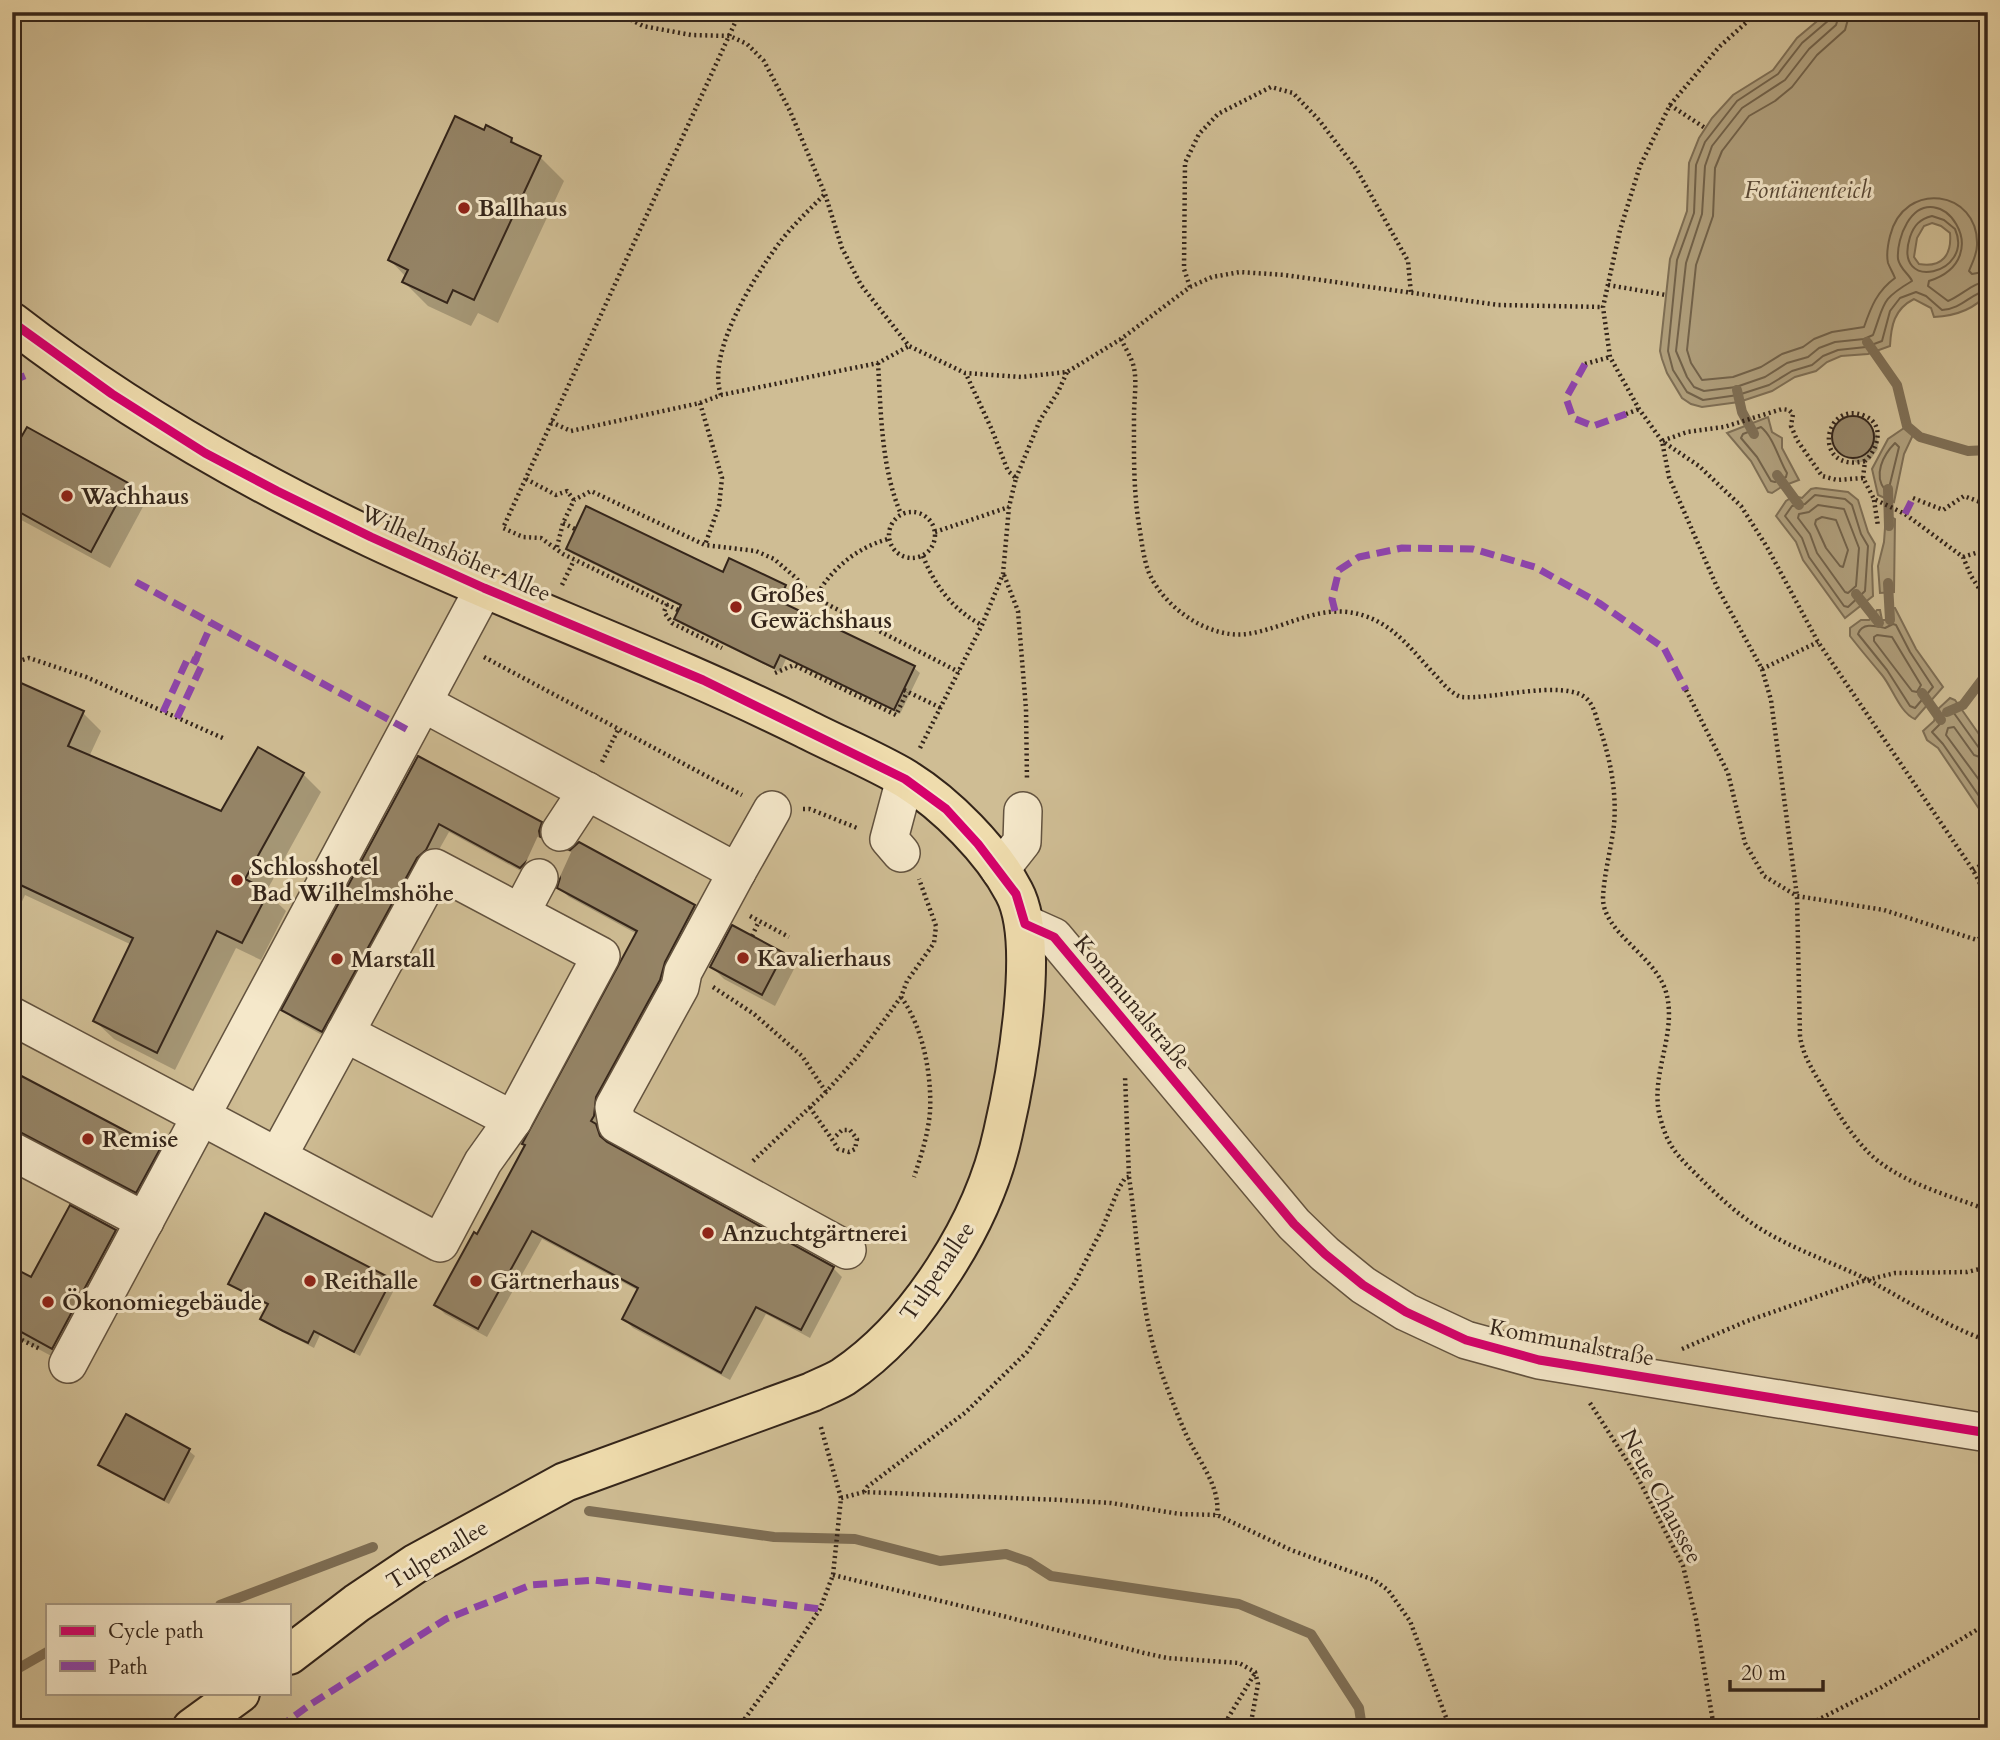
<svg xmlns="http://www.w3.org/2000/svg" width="2000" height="1740" font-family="Cardo,serif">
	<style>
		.green { fill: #cfbd94; stroke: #827157; stroke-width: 2; fill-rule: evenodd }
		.water { fill: #af9e7b; stroke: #7e6e54; stroke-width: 2; fill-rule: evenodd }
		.shadow { fill: #0003 }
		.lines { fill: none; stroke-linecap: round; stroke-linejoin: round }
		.shore { stroke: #72624a; stroke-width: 2 }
		.stream { stroke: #7e6e54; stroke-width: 10 }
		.building { fill: #958466; stroke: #34251a; stroke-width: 2 }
		.minor-tunnel { stroke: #cab790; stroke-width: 37; stroke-dasharray: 37 18; stroke-linecap: butt }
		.minor-casing { stroke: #63533f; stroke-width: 40 }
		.major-casing { stroke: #34251a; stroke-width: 42 }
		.path { stroke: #34251a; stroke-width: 4.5; stroke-dasharray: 2 3.5; stroke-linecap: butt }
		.minor { stroke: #f5e8ca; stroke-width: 37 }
		.major { stroke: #efdcad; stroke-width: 38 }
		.quiet { stroke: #8e44ad; stroke-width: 7; stroke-dasharray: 14 7; stroke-linecap: butt }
		.cycleway-casing { stroke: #f5e8ca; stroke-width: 13 }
		.cycleway { stroke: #d6006c; stroke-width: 9 }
		.poi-dot { fill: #8f2418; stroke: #f5e8ca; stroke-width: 2.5 }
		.labels { text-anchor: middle; stroke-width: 6; stroke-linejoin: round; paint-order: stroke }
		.poi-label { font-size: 23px; font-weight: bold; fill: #34251a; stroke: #f5e8ca; text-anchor: start }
		.street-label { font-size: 23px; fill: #34251a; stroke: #f5e8ca }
		.water-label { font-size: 24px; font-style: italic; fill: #594937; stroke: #f5e8ca }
	</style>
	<rect width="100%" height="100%" fill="#efdcad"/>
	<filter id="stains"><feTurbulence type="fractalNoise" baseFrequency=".00286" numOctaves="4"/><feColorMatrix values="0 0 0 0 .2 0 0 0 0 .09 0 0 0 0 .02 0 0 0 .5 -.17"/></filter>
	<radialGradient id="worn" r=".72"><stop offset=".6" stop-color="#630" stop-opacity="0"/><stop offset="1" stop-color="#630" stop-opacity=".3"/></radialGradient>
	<!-- green -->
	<path class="green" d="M12 12H1988V1728H12ZM47 1605H289V1693H47Z"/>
	<!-- water -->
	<g class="water">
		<path d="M1828 12H1988V293C1974 310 1955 316 1934 317L1931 308 1914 299C1894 309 1891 326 1890 346L1868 354 1841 356 1827 362 1816 371 1795 377 1772 391 1739 402 1702 407 1691 404 1682 398 1667 373 1662 359 1660 351 1670 259 1687 211 1689 163 1699 138 1712 118 1733 95 1773 70 1797 38ZM1932 223 1941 226 1950 233C1952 255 1942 268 1919 264L1914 257 1917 238 1924 226Z"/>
		<path d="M1768 417 1772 432 1782 438V448L1799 480 1783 486 1772 493 1768 492 1751 461 1727 433Z"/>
		<path d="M1907 426 1912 427V437L1904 454 1894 502 1878 495 1872 469 1888 439Z"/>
		<path d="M1816 488 1848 492 1858 500 1868 532 1875 544 1872 566 1873 596 1845 618 1803 560 1796 542 1776 516 1786 501 1794 496 1802 498 1811 489Z"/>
		<path d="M1886 514 1895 519 1894 592 1880 593 1878 566 1884 542Z"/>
		<path d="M1889 608H1895L1916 649 1943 687 1915 719C1900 713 1892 687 1882 675 1871 662 1860 649 1850 636V628L1861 620H1869L1877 610H1880L1882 620H1886Z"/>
		<path d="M1950 698 1955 700 1988 747V822L1938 748 1927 740 1923 731 1934 721 1937 710Z"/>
	</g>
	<!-- shadow -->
	<g class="shadow">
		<path d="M703 12H737L722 17Z"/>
		<path d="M485 132 511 139 520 148 540 157 564 181 498 323 478 313 471 326 428 306 404 282 406 277 390 260Z"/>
		<path d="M1852 418 1866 423 1877 435 1878 449 1870 460 1857 463 1838 450 1834 437 1840 424Z"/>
		<path d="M27 430 127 485 145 503 110 568 12 515V457Z"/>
		<path d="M568 549 723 575 730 560 785 586 791 592 785 605 914 668 920 673 900 714 786 659 780 672 681 624 676 619 682 607 573 554Z"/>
		<path d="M12 681 83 713 101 731 89 757 221 814 303 774 321 792 266 892 286 911 261 960 236 948 175 1070 114 1039 95 1021 132 945 25 895 12 923Z"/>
		<path d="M419 758 541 824 550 833 548 842 550 852 559 855 570 853 579 844 694 906 703 915 600 1130 604 1135 608 1145 833 1268 842 1277 810 1338 766 1314 730 1380 633 1328 624 1319 639 1291 542 1239 487 1337 445 1314 436 1305 478 1236 637 934 569 897 559 888 562 878 559 868 549 865 530 876 449 832 331 1040 293 1019 284 1010Z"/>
		<path d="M733 928 783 955 795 967 775 1006 724 979 712 967Z"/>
		<path d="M12 1073 159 1150 178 1170 156 1211 12 1136Z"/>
		<path d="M115 1231 135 1251 72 1367 12 1335V1269L31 1279Z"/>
		<path d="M391 1280 396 1286 360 1356 320 1335 314 1348 268 1324 263 1318 269 1306 236 1289 230 1284Z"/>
		<path d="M127 1417 189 1451 195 1456 169 1504 105 1470 100 1465Z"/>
	</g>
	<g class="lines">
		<!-- shore -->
		<g class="shore">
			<path d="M1831 12 1829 20 1802 43 1778 74 1737 101 1705 142 1696 165 1694 213 1677 260 1668 351 1673 370 1687 392 1703 400 1738 395 1769 385 1792 371 1812 365 1823 356 1838 350 1866 347 1882 341 1890 311 1900 298 1916 292 1926 296 1942 310C1962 309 1971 293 1988 290"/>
			<path d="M1840 12 1836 25 1809 49 1785 80 1742 108 1712 146 1705 166 1702 214 1686 263 1676 351 1687 377 1694 387 1704 391 1736 387 1765 377 1787 363 1808 357 1819 348 1835 342 1864 339 1873 335C1885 303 1880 300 1912 281 1909 274 1900 269 1898 259 1897 248 1901 233 1907 223 1938 172 2000 258 1929 281L1928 286 1948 301C1962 295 1974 282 1988 281"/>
			<path d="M1850 12 1845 30 1817 55 1792 87 1775 101 1749 116 1722 151 1715 168 1713 216 1696 265 1687 350 1691 363 1702 380 1733 377 1761 367 1782 354 1803 347 1814 339 1832 332 1864 327C1871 307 1877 291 1895 278 1893 273 1890 268 1888 263 1886 254 1888 244 1890 236 1904 179 1979 190 1977 245 1977 255 1972 263 1969 271L1972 274 1988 271"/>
			<path d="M1932 216 1944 220 1955 229C1975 274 1892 294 1910 237 1914 225 1920 219 1932 216Z"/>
			<path d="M1761 427C1774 438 1778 458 1787 473L1786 477 1775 482 1771 481 1757 457 1741 438 1743 434Z"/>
			<path d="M1895 443 1899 447 1889 488 1885 490C1873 475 1883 455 1895 443Z"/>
			<path d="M1815 495 1845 499 1852 505 1861 534 1868 546 1865 591 1848 607 1844 606 1809 557 1802 538 1785 516 1792 506 1805 504Z"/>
			<path d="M1818 505 1844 509 1859 548 1856 586 1848 593 1845 592 1817 553 1810 534 1798 518 1799 514 1809 512Z"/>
			<path d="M1822 517 1836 520 1848 550 1843 567 1840 566 1826 548 1815 524 1816 520Z"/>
			<path d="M1893 624 1896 625 1910 652 1933 687 1915 708 1910 706 1887 670 1858 634C1862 622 1876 626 1885 628Z"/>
			<path d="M1877 635 1892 637 1921 685 1917 692 1912 691 1874 641V637Z"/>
			<path d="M1988 751 1979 748 1951 709 1942 715 1940 724 1932 732 1943 744 1988 809"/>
			<path d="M1988 760 1974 755 1954 727 1948 728 1946 735 1988 792"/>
		</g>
		<!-- stream -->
		<g class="stream">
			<path d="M1867 342 1897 385 1907 426 1920 437 1968 451 1988 450"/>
			<path d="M1737 390 1742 412 1754 434"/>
			<path d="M1777 475 1799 505"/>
			<path d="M1888 489 1889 526"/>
			<path d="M1888 583 1890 620"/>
			<path d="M1856 594 1879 623"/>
			<path d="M1922 693 1941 720"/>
			<path d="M1947 712 1963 705 1988 672"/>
			<path d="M589 1511 774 1537 855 1539 940 1561 1006 1554 1029 1562 1051 1576 1239 1604 1311 1634 1359 1708 1362 1728"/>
			<path d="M220 1605 373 1547"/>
			<path d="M12 1672 47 1652"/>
		</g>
	</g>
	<!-- building -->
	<g class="building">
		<path d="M455 116 484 130 486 125 512 138 511 142 541 156 474 300 453 290 447 303 402 282 408 270 388 260Z"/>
		<circle cx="1853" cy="437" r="21"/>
		<path d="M27 427 128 483 91 552 12 508V453Z"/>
		<path d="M586 506 723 572 729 558 786 585 779 601 915 666 894 710 780 655 774 668 674 619 681 605 566 549Z"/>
		<path d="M12 679 84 711 68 746 221 811 258 747 304 773 245 879 269 891 242 943 217 931 157 1053 93 1021 133 938 12 881Z"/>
		<path d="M418 756 542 822 539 831 541 841 549 850 559 853 569 851 579 842 695 905 665 962 660 980 596 1097 594 1116 591 1121 596 1124 600 1136 607 1142 834 1267 801 1330 756 1307 721 1373 622 1319 638 1288 532 1231 478 1329 434 1305 474 1232 477 1234 525 1145 522 1144 637 931 557 888 560 878 557 867 548 859 539 857 528 860 520 868 439 824 426 850 417 858 322 1032 281 1010Z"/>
		<path d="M732 925 784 953 762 995 710 967Z"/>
		<path d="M12 1071 160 1149 136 1193 12 1128Z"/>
		<path d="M70 1205 116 1230 52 1349 12 1327V1267L31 1277Z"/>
		<path d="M265 1213 392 1279 354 1352 314 1331 308 1343 283 1331 260 1319 268 1304 228 1284Z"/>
		<path d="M126 1414 190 1449 164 1500 98 1465Z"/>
	</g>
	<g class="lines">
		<!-- minor-tunnel -->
		<path class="minor-tunnel" d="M539 878 560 832"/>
		<!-- minor casing -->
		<g class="minor-casing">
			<g id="minor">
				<path d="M423 703 737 872 772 810"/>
				<path d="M560 832 587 791"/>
				<path d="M901 853 889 839 905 779"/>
				<path d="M1000 870 1022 842 1023 811"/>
				<path d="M737 872 683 972 680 987 614 1107 617 1124 847 1250"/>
				<path d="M521 912 539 878"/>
				<path d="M1025 924 1054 937 1294 1224 1325 1254 1363 1285 1406 1312 1466 1340 1539 1360 1988 1433"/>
				<path d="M12 1016C156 1091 298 1167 440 1243L483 1162 513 1120 601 956 435 868 278 1156"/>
				<path d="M345 1033 513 1120"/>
				<path d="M12 1151 145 1221"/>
				<path d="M68 1364 484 588"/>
			</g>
		</g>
		<!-- major casing -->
		<g class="major-casing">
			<g id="major">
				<path d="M12 322C123 408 245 478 372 538 514 605 663 658 804 728 837 745 874 760 906 779 946 804 992 850 1014 892 1041 942 1016 1077 1003 1133 984 1221 919 1326 843 1377 833 1383 822 1387 812 1392L565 1482 415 1564 357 1603 289 1655"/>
				<path d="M192 1728 240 1693"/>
			</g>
		</g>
		<!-- path -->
		<g class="path">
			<path d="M616 12 643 26 691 35 730 36 747 44 764 61 790 111 825 194 842 248 861 285 909 346 965 373 1021 377 1067 372 1121 339 1190 287 1212 277 1240 272 1285 275 1498 305 1603 307"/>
			<path d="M1758 12 1719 47 1670 105 1640 166 1620 230 1603 307 1610 357 1639 409 1662 441 1699 466 1741 506 1767 547 1818 642 1973 870 1988 899"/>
			<path d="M1670 105 1705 128"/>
			<path d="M1608 285 1666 295"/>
			<path d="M1190 287 1184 269 1185 163 1199 134 1218 114 1271 87 1293 93 1319 120 1357 170 1408 261 1411 294"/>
			<path d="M1121 339C1125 348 1132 358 1134 368 1137 382 1134 401 1134 415 1134 455 1133 492 1140 531 1142 545 1144 560 1149 573 1164 607 1208 639 1247 634 1288 628 1322 601 1365 616 1396 626 1415 654 1437 677 1444 685 1451 693 1461 697 1491 700 1563 679 1586 698 1594 705 1596 717 1599 726 1610 757 1617 792 1614 825 1611 849 1604 874 1603 898 1603 933 1655 955 1666 992 1678 1034 1649 1075 1660 1117 1668 1148 1678 1156 1700 1178 1717 1195 1735 1212 1756 1226 1791 1249 1833 1262 1870 1281 1909 1302 1946 1326 1988 1341"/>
			<path d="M878 363C881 412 881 468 901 514"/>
			<path d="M1585 364 1610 357"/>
			<path d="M721 395C706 353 754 277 780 242 793 225 809 210 825 194"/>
			<path d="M700 403 722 478 719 506 705 545"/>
			<path d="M1626 414 1639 409"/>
			<path d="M551 422 571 431 700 403 721 395 878 363 909 346"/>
			<path d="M1865 461C1811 474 1823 398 1865 416 1886 425 1877 450 1865 461L1863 478 1874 499 1905 514 1963 557 1971 576 1988 602"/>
			<path d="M1016 478 1040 420 1058 392 1067 372"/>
			<path d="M1863 478 1837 480 1822 476 1797 440 1791 426 1793 414 1789 410 1782 409 1724 427 1687 432 1662 441 1669 477 1717 587 1762 669 1771 700 1797 896 1800 1036C1803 1056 1813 1071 1824 1089 1836 1111 1850 1133 1867 1151 1897 1182 1948 1195 1988 1210"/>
			<path d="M526 479 556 495 567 491 574 500"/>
			<path d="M1913 498 1943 510 1964 496 1988 505"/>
			<path d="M1874 500 1878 526"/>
			<circle cx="912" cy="535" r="23"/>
			<path d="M563 523 575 529"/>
			<path d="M935 532 1009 507"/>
			<path d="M557 547 563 523 574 500 591 491 705 545 756 551 774 559 795 577 815 598 959 672"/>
			<path d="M923 556C934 585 954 611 982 625"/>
			<path d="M1963 557 1988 549"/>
			<path d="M1004 575 1018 611 1026 709 1027 780"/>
			<path d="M562 585 574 560"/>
			<path d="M815 598C831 569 856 548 888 539"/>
			<path d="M667 604 664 612 672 623 722 648"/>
			<path d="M678 610 563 554 541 538 523 537 503 528 740 12"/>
			<path d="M484 657 742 795"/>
			<path d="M12 663 29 658 86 677 225 739"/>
			<path d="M1762 669 1818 642"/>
			<path d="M775 673 794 665 896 715 907 692"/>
			<path d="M904 690 941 708"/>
			<path d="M1686 690 1728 773 1745 843 1764 876 1797 896 1884 910 1977 940 1988 933"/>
			<path d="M920 748 982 625 1003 574 1009 507 1016 478 1008 471 992 430 966 374"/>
			<path d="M602 762 619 728"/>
			<path d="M803 809H810L857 828"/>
			<path d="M1973 870 1988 861"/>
			<path d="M750 916 789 937"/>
			<path d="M752 936 759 921"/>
			<path d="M713 987 754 1014 802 1056 826 1092"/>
			<path d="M901 997C923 1027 932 1075 930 1112 928 1135 921 1156 914 1177"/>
			<path d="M810 1107C819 1122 830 1135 838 1149L849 1152 855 1149 857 1139 850 1130H842L834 1138"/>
			<path d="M753 1161 826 1092 858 1056 901 997 907 981 934 943 936 926 919 879"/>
			<path d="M1129 1177C1139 1244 1139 1312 1163 1377 1170 1395 1177 1414 1185 1432 1196 1458 1221 1485 1217 1515"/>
			<path d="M12 1335 40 1349"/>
			<path d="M1682 1349 1747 1321 1859 1282 1895 1273 1967 1272 1988 1267"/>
			<path d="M1590 1403 1638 1478 1683 1566 1696 1619 1714 1728"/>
			<path d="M864 1492 867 1487 966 1412 1027 1352 1074 1284 1102 1229 1119 1188 1125 1178 1129 1177 1125 1076"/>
			<path d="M841 1498 864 1492 1061 1500 1111 1503 1180 1514 1217 1515 1291 1550 1374 1580 1388 1590 1410 1621 1450 1728"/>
			<path d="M833 1575 1003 1616 1144 1653 1167 1658 1239 1663 1255 1672 1258 1684 1250 1728"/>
			<path d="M738 1728 776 1676 820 1609 833 1575 841 1498 820 1424"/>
			<path d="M1222 1728 1255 1673"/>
			<path d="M1802 1728 1882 1687 1988 1623"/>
		</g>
		<!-- minor -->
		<use href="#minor" class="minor"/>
		<!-- major -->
		<use href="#major" class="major"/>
		<!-- quiet -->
		<g class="quiet">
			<path d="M1585 364 1566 398 1573 418 1593 426 1626 414"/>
			<path d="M12 381 27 375"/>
			<path d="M1986 481 1988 476"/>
			<path d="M1905 514 1913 498"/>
			<path d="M136 582 408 730"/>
			<path d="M1335 611 1332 599 1339 570 1359 557 1402 548 1473 549 1535 567 1599 603 1664 648 1686 690"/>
			<path d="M163 712 188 658 195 661 212 623"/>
			<path d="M177 718 202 665 195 661"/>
			<path d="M278 1728 311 1704 446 1619 531 1585 594 1580 820 1609"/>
		</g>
		<!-- cycleway casing -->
		<g class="cycleway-casing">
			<path id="cycleway" d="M12 322 112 394 205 453 277 491 371 537 484 588 703 680 905 779 946 809 978 844 1016 894 1025 924 1054 937 1294 1224 1325 1254 1363 1285 1406 1312 1466 1340 1539 1360 1988 1433"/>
		</g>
		<!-- cycleway -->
		<use href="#cycleway" class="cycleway"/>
	</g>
	<!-- markers -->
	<g class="poi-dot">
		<circle cx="464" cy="208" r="7"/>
		<circle cx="67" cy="496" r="7"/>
		<circle cx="736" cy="607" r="7"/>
		<circle cx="237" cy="880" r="7"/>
		<circle cx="743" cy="958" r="7"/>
		<circle cx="337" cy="959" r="7"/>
		<circle cx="88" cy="1139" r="7"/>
		<circle cx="708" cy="1233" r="7"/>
		<circle cx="310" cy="1281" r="7"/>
		<circle cx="476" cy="1281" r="7"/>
		<circle cx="48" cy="1302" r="7"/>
	</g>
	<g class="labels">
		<!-- poi labels -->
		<g class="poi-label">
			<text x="478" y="216">Ballhaus</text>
			<text x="81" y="504">Wachhaus</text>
			<text x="750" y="602">Großes<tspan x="750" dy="26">Gewächshaus</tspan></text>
			<text x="251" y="875">Schlosshotel<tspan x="251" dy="26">Bad Wilhelmshöhe</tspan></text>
			<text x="757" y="966">Kavalierhaus</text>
			<text x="351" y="967">Marstall</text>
			<text x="102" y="1147">Remise</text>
			<text x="722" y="1241">Anzuchtgärtnerei</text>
			<text x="324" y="1289">Reithalle</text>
			<text x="490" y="1289">Gärtnerhaus</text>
			<text x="62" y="1310">Ökonomiegebäude</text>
		</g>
		<!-- street labels -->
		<g class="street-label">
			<text transform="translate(456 553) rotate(24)" y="8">Wilhelmshöher Allee</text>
			<text transform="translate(1133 1002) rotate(50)" y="8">Kommunalstraße</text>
			<text transform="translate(937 1271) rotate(-56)" y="8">Tulpenallee</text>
			<text transform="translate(1572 1342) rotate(11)" y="8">Kommunalstraße</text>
			<text transform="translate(1662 1496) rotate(62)" y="8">Neue Chaussee</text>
			<text transform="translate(437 1554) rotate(-31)" y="8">Tulpenallee</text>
		</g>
		<!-- water labels -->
		<g class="water-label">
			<text x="1808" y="198">Fontänenteich</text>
		</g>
	</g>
	<!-- margin -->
	<rect width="2000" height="1740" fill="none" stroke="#efdcad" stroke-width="42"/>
	<rect x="14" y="14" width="1972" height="1712" fill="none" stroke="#34251a" stroke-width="3.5"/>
	<rect x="21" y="21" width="1958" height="1698" fill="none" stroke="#34251a" stroke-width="2"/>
	<!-- legend -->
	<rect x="46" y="1604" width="245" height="91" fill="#f5e8ca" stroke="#a89a84" stroke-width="2"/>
	<rect x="60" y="1626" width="35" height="10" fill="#d6006c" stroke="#a89a84" stroke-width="2"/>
	<text x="108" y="1638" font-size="21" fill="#34251a">Cycle path</text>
	<rect x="60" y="1661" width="35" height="10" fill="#8e44ad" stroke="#a89a84" stroke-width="2"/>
	<text x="108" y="1674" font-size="21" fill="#34251a">Path</text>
	<!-- scale -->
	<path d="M1730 1680v10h93v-10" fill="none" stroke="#34251a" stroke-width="3.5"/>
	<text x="1741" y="1680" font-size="21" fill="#34251a" stroke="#f5e8ca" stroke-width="5" paint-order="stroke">20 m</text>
	<rect width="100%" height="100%" filter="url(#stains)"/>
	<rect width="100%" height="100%" fill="url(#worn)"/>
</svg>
